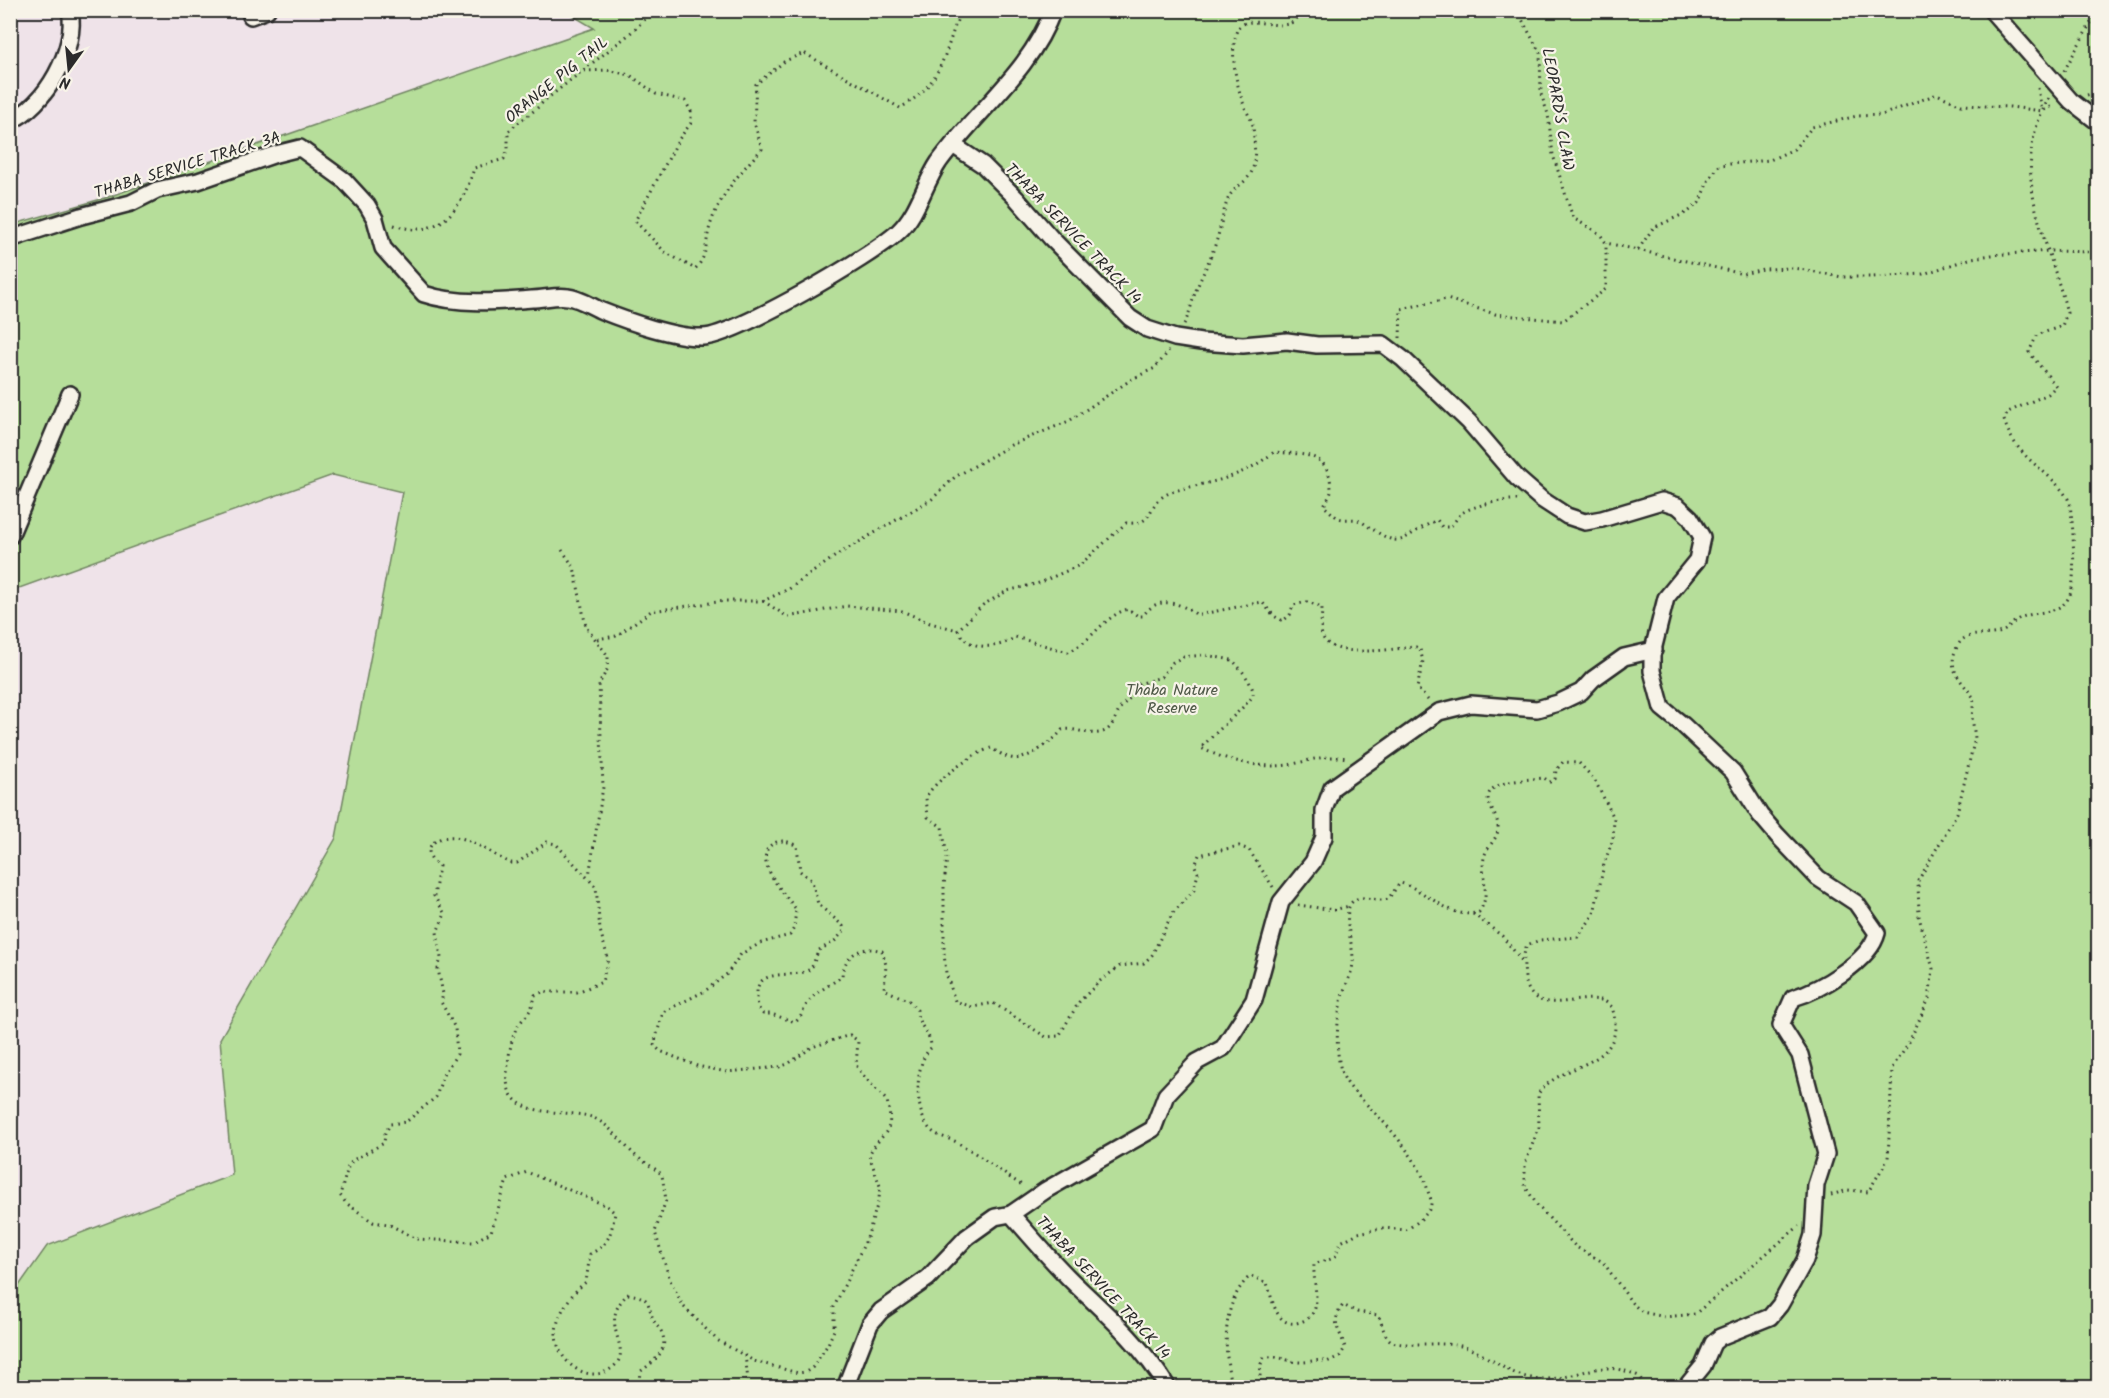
<svg xmlns="http://www.w3.org/2000/svg" width="2109" height="1398" font-family="Kalam,sans-serif">
	<style>
		.green { fill: #b6de9a; stroke: #708462; stroke-width: 1.5 }
		.lines { fill: none; stroke-linecap: round; stroke-linejoin: round }
		.minor-casing { stroke: #2b2b2b; stroke-width: 20 }
		.path { stroke: #2b2b2b; stroke-width: 3; stroke-dasharray: 1.5 4.5; stroke-linecap: butt }
		.minor { stroke: #f7f3e8; stroke-width: 15 }
		.labels { text-anchor: middle; stroke-width: 4.5; stroke-linejoin: round; paint-order: stroke }
		.street-label { font-size: 16px; fill: #2b2b2b; stroke: #f7f3e8 }
		.park-label { font-size: 16px; fill: #4e5847; stroke: #f7f3e8 }
	</style>
	<rect width="100%" height="100%" fill="#efe3e9"/>
	<filter id="ink" filterUnits="userSpaceOnUse"><feTurbulence type="fractalNoise" baseFrequency=".0167" numOctaves="2"/><feDisplacementMap in="SourceGraphic" scale="12" xChannelSelector="R" yChannelSelector="G"/><feConvolveMatrix kernelMatrix="1 2 1 2 8 2 1 2 1" color-interpolation-filters="sRGB"/></filter>
	<g filter="url(#ink)">
		<!-- green -->
		<path class="green" d="M565 11H2098V1387H11V1297L47 1246 232 1175 220 1039 336 838 402 492 333 475 11 591V225L108 197 594 28Z"/>
		<g class="lines">
			<!-- minor casing -->
			<g class="minor-casing">
				<g id="minor">
					<path d="M1991 10 2071 101 2098 122"/>
					<path d="M251 16 267 10"/>
					<path d="M10 121C45 107 78 48 70 10"/>
					<path d="M953 145 983 165 1016 198 1051 238 1130 318 1147 329 1175 338 1201 342 1243 345 1287 341 1317 345 1383 344 1403 359 1469 422 1517 478 1541 499 1567 516 1585 522 1602 519 1662 501 1678 506 1690 517 1702 537 1697 560 1666 598 1652 654V671L1662 708 1683 725 1733 772 1760 815 1777 835 1818 878 1856 903 1877 933C1870 961 1820 990 1793 998L1781 1025 1800 1055 1826 1154 1816 1185 1813 1235 1805 1260 1780 1305 1770 1317 1720 1337 1713 1343 1703 1366 1685 1388"/>
					<path d="M10 239 81 216 131 203 157 190 198 181 276 154 300 148 344 180 367 205 375 219 383 248 424 294C457 305 497 302 532 299 543 299 557 295 568 297 579 298 591 306 602 311 627 321 675 338 703 337 735 336 872 256 898 232 918 214 924 184 939 162 976 111 1031 71 1053 10"/>
					<path d="M10 536 70 394"/>
					<path d="M1011 1214C1032 1238 1053 1263 1076 1285 1110 1317 1144 1348 1168 1388"/>
					<path d="M845 1388 870 1324 881 1311 928 1278 967 1237 995 1217 1011 1214 1046 1190 1153 1129 1166 1095 1197 1062 1223 1048 1254 1000 1281 902 1313 862 1324 837V810L1332 788 1439 712 1471 704 1537 709 1558 703 1581 692 1593 679 1624 657 1654 650"/>
				</g>
			</g>
			<!-- path -->
			<g class="path">
				<path d="M1517 10 1540 53 1541 94 1548 114 1553 155 1573 218 1600 234 1606 243 1638 250 1653 228 1688 212 1699 203 1709 179 1720 165 1770 160 1794 149 1812 127 1857 116 1882 115 1937 94 1961 105 2010 107 2042 111 2055 105"/>
				<path d="M2018 10 2022 20"/>
				<path d="M584 71 607 70 630 75 656 94 685 101 691 111V123L679 139 635 221 665 252 695 269C708 256 705 243 710 226 719 196 741 171 762 149L754 122 756 84 785 61 804 53 900 108C944 83 944 52 961 10"/>
				<path d="M2064 71 2098 10"/>
				<path d="M2038 88 2042 111"/>
				<path d="M2087 95 2098 92"/>
				<path d="M394 225C440 241 463 207 474 168L504 159 508 149V132C519 120 533 114 544 101L627 36 655 10"/>
				<path d="M1638 250 1743 274 1763 269 1794 268 1842 277H1872L1923 274 1972 258 1991 255 2050 251 2098 252"/>
				<path d="M1184 324C1190 314 1192 301 1196 290 1203 273 1212 256 1217 239 1221 226 1223 211 1228 199 1234 185 1249 183 1253 168 1256 156 1254 138 1253 126 1252 119 1246 112 1244 105 1236 84 1230 55 1236 33 1245 5 1291 44 1301 10"/>
				<path d="M1400 338 1401 309 1447 299 1495 314 1563 321 1606 289V243"/>
				<path d="M562 550 574 567 586 627 608 656V668L599 684 603 787 589 876"/>
				<path d="M763 601 788 617 847 606 902 611 930 623 958 630"/>
				<path d="M597 639 616 636 651 611 725 601H763L789 589 837 555 932 499 955 477 1011 445 1069 421 1132 379 1155 368 1169 351"/>
				<path d="M1428 700 1417 688 1423 661 1420 649 1416 647C1394 648 1330 661 1322 635 1320 627 1322 615 1322 607L1307 602 1293 605 1290 615 1283 621 1274 616 1262 602 1197 615C1180 602 1157 595 1143 616H1138L1128 609C1102 617 1093 641 1068 652L1015 637C999 650 967 651 958 630L983 605 1007 591 1039 583 1080 565 1126 523C1157 525 1144 506 1167 494 1178 489 1191 487 1203 484 1231 478 1252 470 1274 452 1304 455 1330 451 1331 489 1332 495 1326 500 1324 506 1329 510 1334 516 1339 518 1346 521 1355 517 1362 522 1406 553 1396 539 1437 520L1442 527H1450C1454 523 1458 516 1462 513 1474 505 1505 499 1518 500"/>
				<path d="M1273 887 1249 850 1239 846 1199 855 1195 866 1198 873 1194 890 1172 914 1152 955 1144 963 1120 966 1100 981 1079 1002 1059 1036 1046 1037 993 1003 972 1007 955 1001 946 973 944 953V886L947 856 942 827 928 817 926 798C931 783 974 753 991 748 1013 762 1019 762 1040 749 1049 743 1055 739 1062 730 1075 727 1086 735 1099 733 1114 731 1114 716 1122 706 1129 698 1135 695 1139 684L1161 677 1173 662 1183 657 1205 655 1232 660C1239 666 1255 686 1253 695 1252 701 1209 738 1201 748 1226 761 1265 770 1293 764 1315 759 1324 755 1348 758"/>
				<path d="M1298 905 1334 910 1349 906"/>
				<path d="M1473 914 1502 936 1523 962"/>
				<path d="M1831 1195 1848 1190 1868 1192 1888 1159 1892 1068 1909 1042 1929 999 1933 969 1919 917 1918 881 1957 813 1975 738 1972 717 1974 698C1961 680 1946 669 1957 647 1960 641 1964 637 1971 636 1979 634 1989 635 1998 633 2008 631 2012 622 2020 618 2039 609 2066 617 2072 588 2075 574 2074 507 2067 497 2046 466 2017 461 2004 420L2008 412 2048 394 2056 386 2029 352 2037 335 2062 326 2067 313C2049 238 2006 174 2049 98"/>
				<path d="M745 1355 749 1388"/>
				<path d="M643 1388 640 1382 641 1371C654 1362 669 1350 662 1333 660 1328 656 1326 654 1321 646 1303 653 1298 628 1294 595 1324 636 1349 613 1367 588 1387 555 1361 556 1332 557 1314 572 1292 586 1282L590 1254C610 1244 611 1233 615 1213L607 1206 527 1172 507 1180 491 1232 473 1242 417 1239 388 1224 373 1222 346 1203 340 1195 348 1167 353 1160 384 1143 385 1134 390 1124 406 1122 436 1097 443 1075 457 1054 455 1028 441 1002 443 994 438 969 441 958 437 932 445 914 434 896 439 866C418 851 434 835 455 837 474 839 493 856 511 863H517L547 842 556 844 596 887 600 930 608 959 602 982 577 992H543L535 995C532 1017 519 1018 514 1034 510 1045 508 1062 507 1074 504 1125 573 1106 596 1119 613 1128 622 1144 636 1156 645 1163 654 1167 662 1175L666 1200 655 1232 670 1280 683 1306 717 1340 754 1361 798 1373 806 1372 813 1367 828 1344 834 1330V1307L867 1238 879 1199 880 1186 869 1155C881 1131 896 1136 887 1101 876 1089 864 1078 856 1065L858 1041 850 1035 812 1047 788 1064 779 1067 727 1072 697 1066 660 1051 654 1045 663 1012 705 991 727 974 741 954 761 943 790 935 794 928 796 909C786 896 749 857 774 843 783 839 790 842 797 846L800 871 812 881 818 904 843 926 844 931 834 942 819 950C816 955 814 964 811 968 799 981 755 964 757 996 757 1003 758 1009 763 1014H771L795 1022C803 1017 803 1008 809 1001 818 990 831 985 842 976 844 955 862 944 882 951L886 965 884 989 909 1001 917 1010C916 1025 932 1033 931 1048 913 1063 914 1118 933 1132 939 1137 950 1138 958 1143 981 1155 1000 1173 1024 1186"/>
				<path d="M1231 1388C1225 1350 1220 1308 1247 1279L1251 1276 1267 1283C1273 1300 1276 1332 1303 1321 1309 1319 1313 1314 1315 1308 1318 1295 1313 1278 1314 1265 1320 1260 1328 1262 1334 1257 1338 1253 1337 1247 1341 1242L1358 1233 1383 1228 1406 1230C1414 1225 1430 1214 1431 1204 1432 1200 1429 1195 1428 1191 1421 1163 1392 1130 1371 1109 1361 1098 1345 1086 1341 1070 1335 1049 1337 1018 1342 997 1345 985 1352 975 1353 963 1355 945 1335 901 1361 898 1371 897 1378 902 1388 899L1400 883C1425 888 1451 922 1479 912 1492 893 1480 878 1484 858 1486 847 1498 839 1498 829 1499 819 1492 812 1489 803 1481 779 1530 780 1544 778L1550 782 1555 779 1556 770 1563 762 1579 763 1594 779 1614 818 1613 839 1604 864 1594 914 1578 937 1540 940 1527 945C1522 956 1524 965 1525 977 1531 1019 1574 995 1600 1000 1604 1000 1609 1004 1612 1007 1630 1070 1562 1059 1538 1094L1539 1127 1525 1164V1186L1537 1205 1576 1247 1603 1262 1632 1303 1642 1312 1665 1317 1695 1314 1799 1226"/>
				<path d="M1259 1388 1261 1364 1264 1358C1276 1354 1286 1361 1298 1362 1309 1363 1317 1358 1327 1362L1340 1356 1345 1348C1341 1330 1329 1324 1343 1305L1357 1312 1378 1315C1383 1324 1383 1337 1393 1342 1403 1347 1442 1341 1461 1346 1493 1354 1507 1380 1546 1379 1585 1378 1595 1357 1639 1376L1646 1388"/>
			</g>
			<!-- minor -->
			<use href="#minor" class="minor"/>
		</g>
	</g>
	<g class="labels">
		<!-- street labels -->
		<g class="street-label">
			<text transform="translate(556 79) rotate(-39)" y="6">ORANGE PIG TAIL</text>
			<text transform="translate(1559 109) rotate(80)" y="6">LEOPARD'S CLAW</text>
			<text transform="translate(187 164) rotate(-17)" y="6">THABA SERVICE TRACK 3A</text>
			<text transform="translate(1074 233) rotate(46)" y="6">THABA SERVICE TRACK 14</text>
			<text transform="translate(1104 1287) rotate(47)" y="6">THABA SERVICE TRACK 14</text>
		</g>
		<!-- park labels -->
		<g class="park-label">
			<text x="1172" y="695">Thaba Nature<tspan x="1172" dy="18">Reserve</tspan></text>
		</g>
	</g>
	<!-- margin -->
	<rect width="2109" height="1398" fill="none" stroke="#f7f3e8" stroke-width="36"/>
	<rect x="18" y="18" width="2073" height="1362" fill="none" stroke="#2b2b2b" stroke-width="2" filter="url(#ink)"/>
	<!-- north arrow -->
	<g transform="translate(69 69) rotate(195)" stroke="#f7f3e8" stroke-width="4.5" paint-order="stroke">
	<path d="M0-4.5L10 22L0 15L-10 22Z" fill="#2b2b2b"/>
	<text y="-9" font-size="16" font-weight="bold" text-anchor="middle" fill="#2b2b2b">N</text>
	</g>
</svg>
